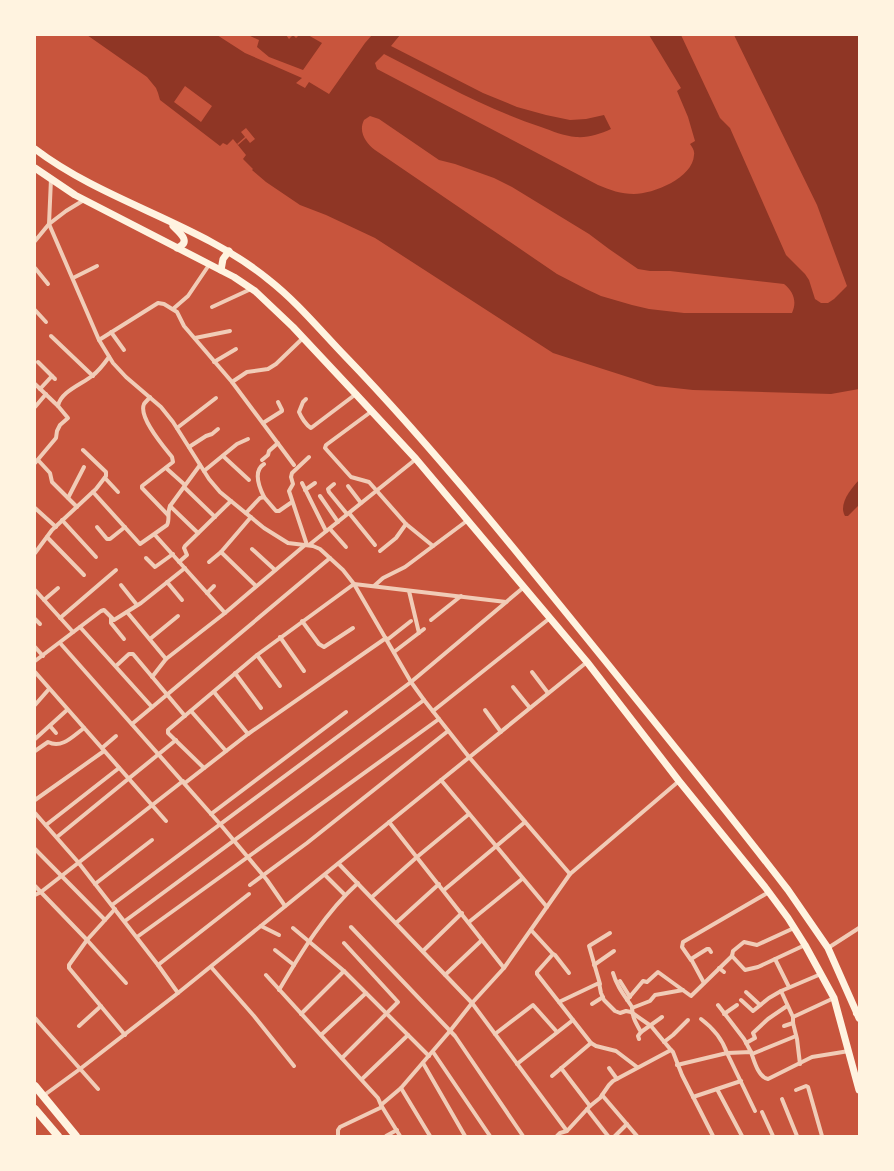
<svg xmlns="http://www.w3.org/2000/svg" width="894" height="1171" font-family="Rubik,sans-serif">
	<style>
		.water { fill: #8f3625; fill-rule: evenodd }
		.pier { fill: #c8553d }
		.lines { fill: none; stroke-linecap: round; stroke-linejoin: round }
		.minor { stroke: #f1ccb7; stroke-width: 4 }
		.primary { stroke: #fff3e0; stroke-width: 7 }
		.trunk { stroke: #fff3e0; stroke-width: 8 }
		.motorway { stroke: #fff3e0; stroke-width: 8 }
	</style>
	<rect width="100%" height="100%" fill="#c8553d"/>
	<!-- water -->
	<g class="water">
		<path d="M87 35H217L245 53 302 78 296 83 305 88 309 82 329 94 365 43 372 35H400L391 46 483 93 517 107 546 115 570 120 586 119 604 115 611 129C600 134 588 138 576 137 564 136 552 131 541 127 486 109 435 80 384 54L375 63 377 69 598 185C610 190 621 194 634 194 653 194 693 178 694 155 695 151 692 147 690 144L695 141 688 117 677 91 681 88 649 35H681L720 118 730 128 786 255 805 274 809 280 815 299 821 303H828L834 299 847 286 817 205 734 35H859V389L831 394 693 390 656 386 553 353 375 238 326 215 300 205 266 182 252 170 253 169 243 159 246 155 233 139 227 145 223 143 220 146 160 100 158 93 156 88 147 77ZM185 86 212 106 201 122 174 102ZM370 116 379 119 439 160 455 164 494 178 512 187 589 234 609 249 638 269 650 271H670L784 284C794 292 797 302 792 313H684L649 309 632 305 601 296 586 289 557 274 375 150C366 143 358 132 364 120Z"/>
		<path d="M248 35H286L289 39 293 35 296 38 299 35H308L322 43 303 70 269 57 257 47 259 40Z"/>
		<path d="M859 480V505L848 516H845C838 504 851 489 859 480Z"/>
	</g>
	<!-- pier -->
	<path class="pier" d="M246 128 255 139 250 143 246 138 238 145 237 144 245 137 241 132Z"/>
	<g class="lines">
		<!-- minor -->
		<g class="minor">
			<path d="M51 179 49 224 99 340 113 363 126 377 161 407 173 422 209 479 220 492 264 528 288 543 313 546 320 549 343 570 354 584 411 682 424 700 469 757 570 874"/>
			<path d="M35 241 49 224 66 211 84 200"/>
			<path d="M35 268 48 284"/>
			<path d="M73 278 97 266"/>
			<path d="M212 307 251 289"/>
			<path d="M173 309 188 296 209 265"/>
			<path d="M35 310 46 322"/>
			<path d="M111 332 124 350"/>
			<path d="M51 336 93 376"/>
			<path d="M195 338 230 331"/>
			<path d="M99 340 158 303 164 304 177 312 184 326 232 382 294 465"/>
			<path d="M38 362 55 379"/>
			<path d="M214 362 236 349"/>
			<path d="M232 382 247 372 268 369 276 364 303 338"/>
			<path d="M35 384 58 406"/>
			<path d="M40 389 52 376"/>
			<path d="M150 397C149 399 145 402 144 404 138 417 164 447 172 457L173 462 142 486V488L168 515"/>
			<path d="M306 399 303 402 299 412C301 417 306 425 311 428L356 394"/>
			<path d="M35 407 46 394"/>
			<path d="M372 411 326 445 325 448 351 477 369 482 406 524 433 546"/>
			<path d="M263 423 282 411V410L278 402"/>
			<path d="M177 428 216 398"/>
			<path d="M189 447 206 436 212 434 218 429"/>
			<path d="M223 456 249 480"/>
			<path d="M38 460 50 473 52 482 77 507"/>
			<path d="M262 460 268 455 269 451 278 443"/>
			<path d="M35 463 56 438 57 431 60 425 68 418 58 406C60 392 82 384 92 376 99 371 104 364 109 357"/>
			<path d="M166 468 185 485"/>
			<path d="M204 471 237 444 248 439"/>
			<path d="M105 478 118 492"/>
			<path d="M302 483 326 531"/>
			<path d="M334 484 328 489 329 492 347 514"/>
			<path d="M348 486 361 503"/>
			<path d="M184 487 215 517"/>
			<path d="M305 490 315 483"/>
			<path d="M93 492 140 544 167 525C170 520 167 513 170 506L200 465"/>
			<path d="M320 496 338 522"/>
			<path d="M264 497C259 487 253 471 264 464"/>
			<path d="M68 498 84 467"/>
			<path d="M170 506 198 533"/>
			<path d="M35 508 56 527"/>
			<path d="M246 513 260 498 264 497 276 511H279L292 502"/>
			<path d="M349 513 375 545"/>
			<path d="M62 520 96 557"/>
			<path d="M97 527 107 539H110L125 527"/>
			<path d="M330 529 346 547"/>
			<path d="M155 535 225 613"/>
			<path d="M47 537 84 575"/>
			<path d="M307 545 289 491 293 484 291 477 292 473 309 457"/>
			<path d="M309 545 416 459"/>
			<path d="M252 549 275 570"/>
			<path d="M380 551 396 538 406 524"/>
			<path d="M221 552 256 586"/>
			<path d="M35 553 52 530 96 489 106 476V472L83 450"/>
			<path d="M146 558 155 567 173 554"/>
			<path d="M179 562 187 555 184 548 185 546 231 501"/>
			<path d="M209 562 221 552 251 517"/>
			<path d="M167 582 182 600"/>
			<path d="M121 585 137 605"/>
			<path d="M374 586 383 578 405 567 468 520"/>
			<path d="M35 590 73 632"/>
			<path d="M409 591 419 633"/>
			<path d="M207 593 214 586"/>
			<path d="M44 600 58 588"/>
			<path d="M127 612 166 659"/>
			<path d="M60 618 116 570"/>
			<path d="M111 618V623L124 639"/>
			<path d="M35 619 40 624"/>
			<path d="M431 620 461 596"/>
			<path d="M302 621 319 644 324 647 353 628"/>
			<path d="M80 627 152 707"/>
			<path d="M280 637 304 671"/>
			<path d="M150 639 178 616"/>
			<path d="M387 640 411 621"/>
			<path d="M60 643 220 824 267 880 285 906"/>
			<path d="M35 647 43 656"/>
			<path d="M394 652 424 629"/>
			<path d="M257 655 280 686"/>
			<path d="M35 661 101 611 104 610 114 620 141 603 185 568"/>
			<path d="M116 666 129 654H133L185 716"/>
			<path d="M35 672 166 821"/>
			<path d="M532 672 548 693"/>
			<path d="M235 673 261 708"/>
			<path d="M152 677 166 659 225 613 305 545"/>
			<path d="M513 687 530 708"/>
			<path d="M214 692 248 734"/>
			<path d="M35 705 49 689"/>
			<path d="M485 710 501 732"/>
			<path d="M191 711 226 751"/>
			<path d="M433 711 550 618"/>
			<path d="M132 724 330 558"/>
			<path d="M50 726 56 733"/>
			<path d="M35 739 67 710"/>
			<path d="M102 748 116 736"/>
			<path d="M35 751 48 742C62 749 73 736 84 728"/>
			<path d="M204 768 168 733V730L257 655 354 584 506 602"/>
			<path d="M441 780 547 907"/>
			<path d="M185 783 248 734 386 638"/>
			<path d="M35 800 104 751"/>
			<path d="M35 813 78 862 158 965 178 993"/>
			<path d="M211 814 346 712"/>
			<path d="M389 822 504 968"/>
			<path d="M46 825 119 768"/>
			<path d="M57 837 176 740"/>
			<path d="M35 849 105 920"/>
			<path d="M339 864 472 1003 567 1131"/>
			<path d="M325 875 345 895"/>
			<path d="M95 884 152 840"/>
			<path d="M250 885 307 843 448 731"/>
			<path d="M35 886 87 940 126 983"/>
			<path d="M444 890 525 822"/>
			<path d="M35 895 41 892 183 781"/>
			<path d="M372 897 417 857 469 814"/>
			<path d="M112 905 411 682 524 587"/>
			<path d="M115 909 87 940 69 965V968L125 1035"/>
			<path d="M125 921 424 700"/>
			<path d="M469 922 522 879"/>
			<path d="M396 923 439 884"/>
			<path d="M261 926 279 935"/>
			<path d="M351 927 455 1036 523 1136"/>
			<path d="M293 928 344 971 429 1056"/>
			<path d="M531 930 553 954 537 972V974L591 1043 596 1046 616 1051 637 1067"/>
			<path d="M137 937 439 719"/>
			<path d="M828 948 859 928"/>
			<path d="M275 950 294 965"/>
			<path d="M423 951 462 913"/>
			<path d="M553 954 555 955 569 973"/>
			<path d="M732 956 745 970 758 967 805 945"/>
			<path d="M732 956 733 951 744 942 757 945 794 928"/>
			<path d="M775 959 789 987"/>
			<path d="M691 960 682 947 683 942 769 892"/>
			<path d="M158 965 249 894"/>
			<path d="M594 965 614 951"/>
			<path d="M211 967 254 1016 294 1066"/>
			<path d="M719 968 724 972"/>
			<path d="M613 973C617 987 624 995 632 1007 632 1017 636 1023 641 1032L638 1036 639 1039"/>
			<path d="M266 975 378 1098 381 1105 400 1136"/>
			<path d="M445 975 482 940"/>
			<path d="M620 981 630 997"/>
			<path d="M704 983 691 959 707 949H709L711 952"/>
			<path d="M600 984 589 946 610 933"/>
			<path d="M279 990C302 951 325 913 358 883"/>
			<path d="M781 991 793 1017V1023L797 1039 800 1064"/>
			<path d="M746 992 760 1005"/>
			<path d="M627 1000 643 981 647 982 658 972 691 996 732 956"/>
			<path d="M741 1000 753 1011 769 998 781 991 821 974"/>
			<path d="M559 1002 599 983 601 993 604 1000 615 1011 620 1013 626 1011 631 1012 651 1026 671 1050"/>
			<path d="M592 1004 603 997"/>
			<path d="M718 1005 744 1039 751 1052"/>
			<path d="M632 1008 650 1001 655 995 683 990"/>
			<path d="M301 1014 344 971"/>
			<path d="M724 1014 737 1005"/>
			<path d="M793 1017 834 998"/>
			<path d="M35 1018 98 1089"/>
			<path d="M701 1019C713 1028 722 1038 727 1053L755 1111"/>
			<path d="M79 1026 101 1006"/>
			<path d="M784 1026 793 1023"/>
			<path d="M641 1032 662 1017"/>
			<path d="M495 1034 533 1005 557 1032"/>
			<path d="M321 1035 366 993"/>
			<path d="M664 1042 673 1035 688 1020"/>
			<path d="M746 1043 755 1038 753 1033 768 1019 787 1006"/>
			<path d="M433 1052 490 1136"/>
			<path d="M752 1054 796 1036"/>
			<path d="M342 1058 398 1002 344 943"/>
			<path d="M423 1063 465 1136"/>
			<path d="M517 1064 573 1020"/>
			<path d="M677 1065 727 1053 751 1052C754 1060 758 1077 768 1079L812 1057 849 1051"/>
			<path d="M561 1068 590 1106"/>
			<path d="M609 1068 617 1079"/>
			<path d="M552 1076 591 1043"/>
			<path d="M362 1079 408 1035"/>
			<path d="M401 1088 430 1136"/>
			<path d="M717 1089 742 1136"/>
			<path d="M796 1090 806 1086 808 1087 822 1136"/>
			<path d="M602 1095 637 1136"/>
			<path d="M43 1096 80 1069 178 993 587 662"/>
			<path d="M693 1097 741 1081"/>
			<path d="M782 1099 797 1136"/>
			<path d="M381 1105 401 1088 450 1031 472 1003 504 968 570 874 679 781"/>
			<path d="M587 1109 608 1136"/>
			<path d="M762 1112 773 1136"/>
			<path d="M338 1136V1130L340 1127 382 1107"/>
			<path d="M386 1136 397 1130"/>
			<path d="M557 1136 560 1133 567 1131 590 1106 600 1098 609 1085 613 1081 671 1050 673 1052 682 1075 713 1136"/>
			<path d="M615 1136 627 1124"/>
		</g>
		<!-- primary -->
		<g class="primary">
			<path d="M35 149C106 203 200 223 269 280 297 302 320 330 345 356 405 418 460 483 515 550 607 663 699 775 788 890L828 948 859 1018"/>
			<path d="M35 168 75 195 234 277 255 291 293 327 352 390 416 459 587 662 679 781 765 887 788 918 805 945 834 998 859 1090"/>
			<path d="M173 226C180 233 192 242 177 248"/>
			<path d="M221 270 223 259 229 251"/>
		</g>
		<!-- trunk -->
		<g class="trunk">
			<path d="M35 1086 76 1136"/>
			<path d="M35 1109 58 1136"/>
		</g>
		<!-- motorway -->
		<path class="motorway" d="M857 1013 859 1014"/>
	</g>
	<!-- border -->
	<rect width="894" height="1171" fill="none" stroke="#fff3e0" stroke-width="72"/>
</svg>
